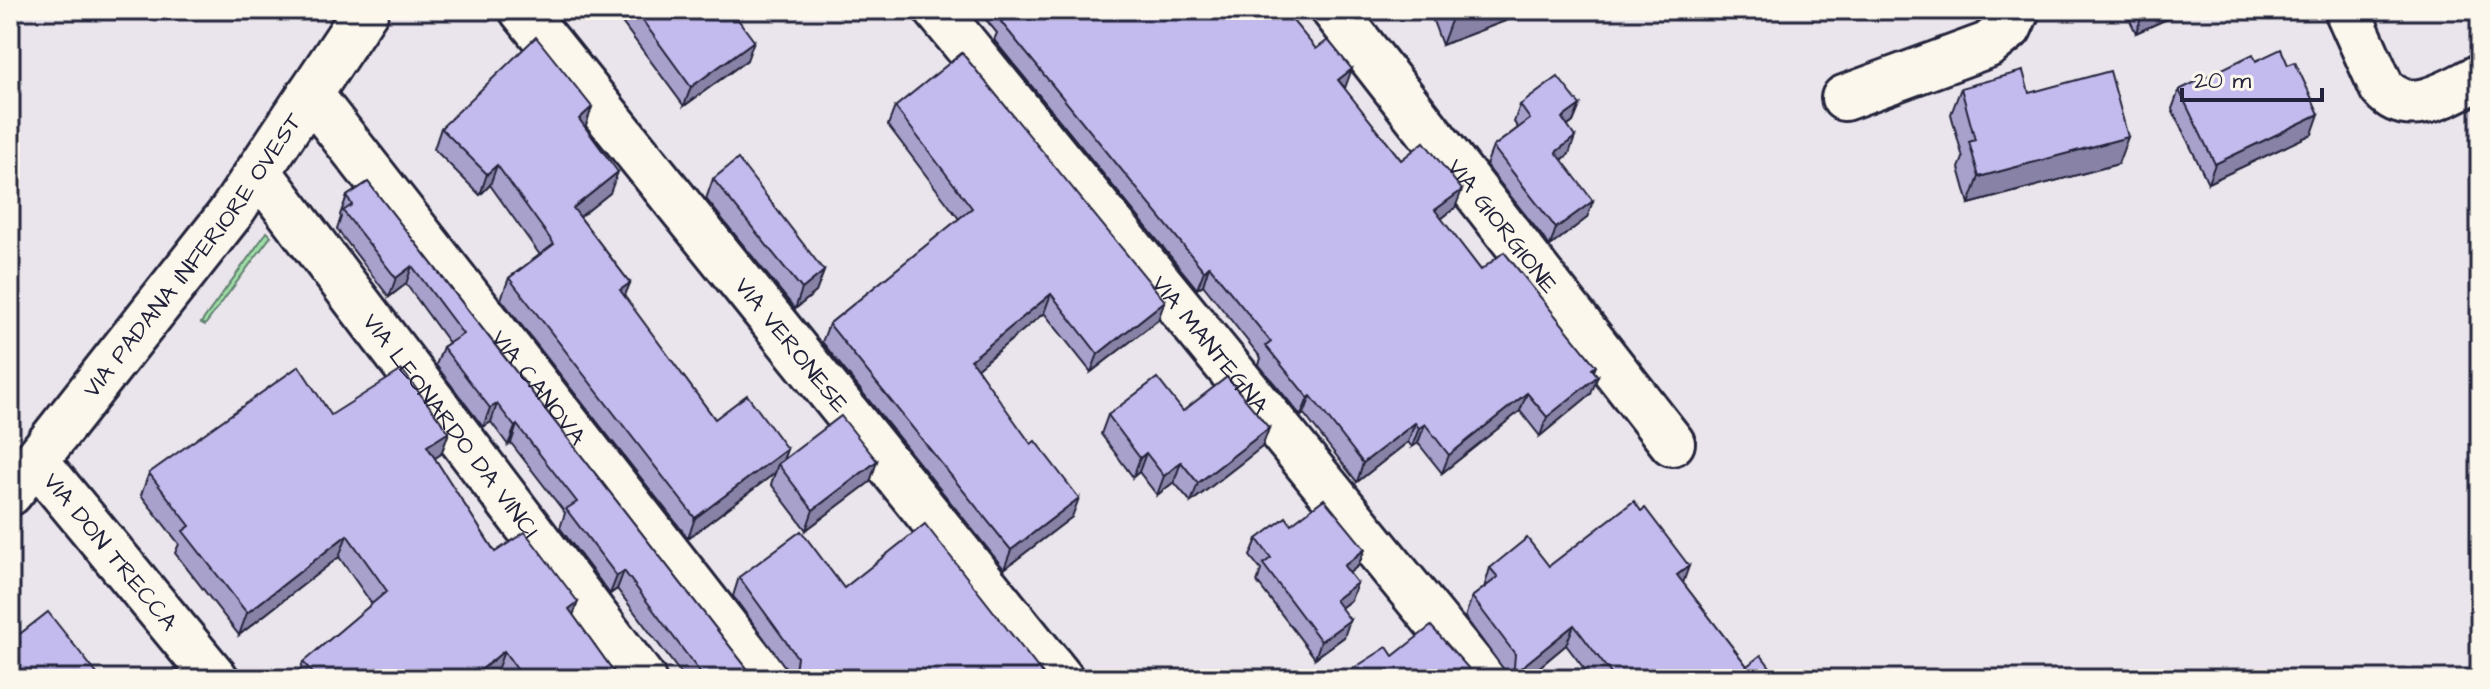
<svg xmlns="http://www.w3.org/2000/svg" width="2490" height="689" font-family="'Architects Daughter',sans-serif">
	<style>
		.green { fill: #9fdea6; stroke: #608070; stroke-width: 2 }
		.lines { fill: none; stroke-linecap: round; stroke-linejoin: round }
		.minor-casing { stroke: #22223b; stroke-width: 50 }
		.minor { stroke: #fbf7ec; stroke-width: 44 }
		.wall { fill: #a8a1cc; stroke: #22223b; stroke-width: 2 }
		.shaded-wall { fill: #8883a6; stroke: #22223b; stroke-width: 2 }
		.building { fill: #c3bbed; stroke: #22223b; stroke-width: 2 }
		.labels { text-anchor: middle; stroke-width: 6; stroke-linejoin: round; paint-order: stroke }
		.street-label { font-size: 24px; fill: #22223b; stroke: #fbf7ec }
	</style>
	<rect width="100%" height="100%" fill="#eae5ec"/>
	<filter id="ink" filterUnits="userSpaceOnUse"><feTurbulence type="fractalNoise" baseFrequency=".0125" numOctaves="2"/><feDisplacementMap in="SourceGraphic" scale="16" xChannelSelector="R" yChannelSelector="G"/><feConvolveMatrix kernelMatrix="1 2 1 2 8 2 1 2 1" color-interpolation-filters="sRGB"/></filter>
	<g filter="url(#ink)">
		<!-- green -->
		<path class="green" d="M267 232 271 236 205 325 201 323Z"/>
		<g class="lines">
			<!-- minor casing -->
			<g class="minor-casing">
				<g id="minor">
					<path id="s1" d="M522 10 1061 679"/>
					<path id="s2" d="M937 10 1483 679"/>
					<path id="s3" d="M1334 10 1672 443"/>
					<path d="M2347 10 2382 88C2410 120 2450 91 2480 77"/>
					<path id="s4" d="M310 94 766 679"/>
					<path d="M1844 98 1988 45 2009 28 2017 10"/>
					<path id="s5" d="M259 172 643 679"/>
					<path id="s6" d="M37 462 216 679"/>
					<path id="s7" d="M10 493 230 214 366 10"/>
				</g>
			</g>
			<!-- minor -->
			<use href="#minor" class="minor"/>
		</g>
		<!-- wall -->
		<g class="wall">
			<path d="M621 10H731L747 60 684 106 618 17Z"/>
			<path d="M978 10H1109L1116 18 1344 88 1401 160 1455 208 1441 219 1481 270 1594 371 1591 394 1540 436 1520 411 1442 473 1418 443 1412 447 1408 442 1357 482 1304 414 1301 416 1259 365 1261 358 1203 285 1197 289 994 40 997 33Z"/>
			<path d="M1429 10H1523L1521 15 1442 45Z"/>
			<path d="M2125 10H2187L2136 33Z"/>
			<path d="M2256 61 2288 65 2312 134 2208 183 2172 109 2179 90Z"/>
			<path d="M1961 88 2029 93 2118 164 1969 204 1959 168 1963 158 1951 114Z"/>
			<path d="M1520 105H1580L1573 122 1568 126 1569 154 1562 160 1587 218 1550 246 1486 165 1493 147 1518 128 1514 122Z"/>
			<path d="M592 107 585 127 610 193 580 217 630 283 624 297 715 419 787 449 783 460 877 461 870 482 806 530 771 484 775 473 688 538 501 299 509 278 540 255 490 185 480 195 434 149 441 128Z"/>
			<path d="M895 107 1158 320 1091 372 1044 313 977 368 1072 517 1004 569 822 342 829 324 959 219 888 125Z"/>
			<path d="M713 179 824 271 816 292 795 309 706 199Z"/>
			<path d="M368 182 753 676 756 679H685L617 589 610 594 560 528 565 513 511 443 508 445 491 422 483 427 436 365 443 347 449 343 406 284 389 297 337 229 341 217 340 215 347 196Z"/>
			<path d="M1183 411 1269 428 1262 447 1191 502 1174 482 1157 495 1139 472 1133 477 1101 434 1108 415Z"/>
			<path d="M331 415 449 432 441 454 434 458 495 552 573 615 619 679H500L496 673 489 679H297L303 662 372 604 339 557 239 635 175 553 179 544 141 495 149 473Z"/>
			<path d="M1291 524 1365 549 1358 566 1349 573 1357 583 1351 600 1341 608 1344 637 1315 658 1257 582 1261 570 1250 556 1257 539Z"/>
			<path d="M1549 566 1683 583 1747 666 1779 679H1592L1566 645 1525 679H1505L1507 674 1465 617 1472 597 1484 588 1490 568Z"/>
			<path d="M739 577 844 588 1045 677 1044 679H789L791 675 733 596Z"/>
			<path d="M16 637 101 679 12 649Z"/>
			<path d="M1393 656 1478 679H1348L1351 670Z"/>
		</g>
		<!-- shaded-wall -->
		<g class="shaded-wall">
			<path d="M1474 10H1523L1521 15 1442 45 1452 18Z"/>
			<path d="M2144 10H2187L2136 33Z"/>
			<path d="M754 41 747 60 684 106 691 87Z"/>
			<path d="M1352 69 1345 88 1338 80Z"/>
			<path d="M1580 105 1573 122 1555 136 1562 118Z"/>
			<path d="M592 107 585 128 579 119Z"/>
			<path d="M2319 114 2312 134 2208 183 2215 164Z"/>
			<path d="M1575 137 1569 154 1550 169 1556 152Z"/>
			<path d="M2128 137 2118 164 1969 204 1979 177Z"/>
			<path d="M497 165 490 185 480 195 487 174Z"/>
			<path d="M618 172 610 193 566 228 573 208Z"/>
			<path d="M1462 190 1455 208 1428 229 1435 210Z"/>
			<path d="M1593 201 1587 218 1550 246 1556 228Z"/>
			<path d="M412 266 406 284 389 297 396 278Z"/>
			<path d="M1209 266 1203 285 1197 289 1204 271Z"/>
			<path d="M824 271 816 292 795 309 802 289Z"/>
			<path d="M630 283 622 303 620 290Z"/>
			<path d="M1051 294 1044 313 964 379 971 360Z"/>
			<path d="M1165 301 1158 320 1091 372 1098 354Z"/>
			<path d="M1596 366 1590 382 1598 376 1591 394 1540 436 1547 417Z"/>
			<path d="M1527 393 1520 411 1442 473 1449 455Z"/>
			<path d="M1311 396 1304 414 1301 416 1308 398Z"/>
			<path d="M497 404 491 422 483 427 490 408Z"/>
			<path d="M1415 423 1408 442 1357 482 1363 463Z"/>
			<path d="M1425 424 1418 443 1412 447 1419 428Z"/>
			<path d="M517 425 511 443 508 445 515 427Z"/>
			<path d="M1269 428 1262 447 1191 502 1198 483Z"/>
			<path d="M449 432 441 454 419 469 427 446Z"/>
			<path d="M787 449 781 466 778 464 775 473 688 538 695 518Z"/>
			<path d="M1146 453 1139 472 1133 477 1140 458Z"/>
			<path d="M877 461 870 482 806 530 813 510Z"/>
			<path d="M1181 462 1174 482 1157 495 1164 476Z"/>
			<path d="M1079 498 1072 517 1004 569 1011 550Z"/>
			<path d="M347 535 339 557 239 635 247 613Z"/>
			<path d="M1365 549 1358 566 1337 583 1344 566Z"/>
			<path d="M1689 566 1682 586 1677 575Z"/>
			<path d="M624 571 617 589 610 594 617 576Z"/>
			<path d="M1357 583 1351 600 1329 617 1335 600Z"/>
			<path d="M578 602 570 624 569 609Z"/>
			<path d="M1350 620 1344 637 1315 658 1321 641Z"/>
			<path d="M1574 625 1566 645 1525 679H1507Z"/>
			<path d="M504 651 496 673 489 679H470Z"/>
		</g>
		<!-- building -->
		<g class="building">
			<path d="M635 10H731L754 41 691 87Z"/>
			<path d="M1000 10H1109L1116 18 1126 10H1284L1316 49 1328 40 1352 69 1338 80 1401 160 1424 142 1462 190 1435 210 1481 270 1504 252 1596 366 1592 369 1598 376 1547 417 1527 393 1449 455 1425 424 1419 428 1415 423 1363 463 1311 396 1308 398 1266 346 1271 342 1209 266 1204 271 1001 22 1006 17Z"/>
			<path d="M1449 10H1474L1452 18Z"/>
			<path d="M536 37 592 107 579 119 618 172 573 208 630 283 620 290 715 419 747 395 787 449 695 518 509 278 554 244 497 165 487 174 441 128Z"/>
			<path d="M2281 49 2288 65 2295 62 2319 114 2215 164 2179 90 2253 54 2256 61Z"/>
			<path d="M962 53 1165 301 1098 354 1051 294 971 360 1031 444 1035 441 1079 498 1011 550 829 324 972 208 895 107Z"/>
			<path d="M2023 71 2029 93 2110 71 2128 137 1979 177 1969 142 1975 140 1961 88Z"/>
			<path d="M1558 77 1580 105 1562 118 1575 137 1556 152 1593 201 1556 228 1493 147 1530 119 1520 105Z"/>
			<path d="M738 159 824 271 802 289 713 179Z"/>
			<path d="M368 182 753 676 756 679H705L624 571 617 576 566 509 577 502 517 425 515 427 497 404 490 408 443 347 463 334 412 266 396 278 343 211 352 205 347 196Z"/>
			<path d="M299 366 331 415 402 370 449 432 427 446 495 552 525 532 578 602 569 609 619 679H524L504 651 470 679H318L303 662 387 591 347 535 247 613 183 531 190 526 149 473Z"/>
			<path d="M1227 377 1269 428 1198 483 1181 462 1164 476 1146 453 1140 458 1108 415 1157 378 1183 411Z"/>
			<path d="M841 416 877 461 813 510 778 464Z"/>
			<path d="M1324 499 1365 549 1344 566 1357 583 1335 600 1350 620 1321 641 1263 564 1271 558 1257 539 1286 517 1291 524Z"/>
			<path d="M1634 501 1641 511 1645 508 1689 566 1677 575 1747 666 1761 655 1779 679H1615L1574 625 1507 679H1505L1514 667 1515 654 1472 597 1498 577 1490 568 1527 538 1549 566Z"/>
			<path d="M925 524 1045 677 1042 679H789L795 671 797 657 739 577 801 531 844 588Z"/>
			<path d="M48 612 101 679H10V650L20 642 16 637Z"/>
			<path d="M1431 626 1478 679H1358L1351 670 1387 647 1393 656Z"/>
			<path d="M1789 673 1794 679H1780Z"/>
		</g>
	</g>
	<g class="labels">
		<!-- street labels -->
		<g class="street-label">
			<text dy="8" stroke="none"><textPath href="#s3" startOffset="274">VIA GIORGIONE</textPath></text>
			<text dy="8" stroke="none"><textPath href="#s7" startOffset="300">VIA PADANA INFERIORE OVEST</textPath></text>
			<text dy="8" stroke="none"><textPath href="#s1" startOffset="430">VIA VERONESE</textPath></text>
			<text dy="8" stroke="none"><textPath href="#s2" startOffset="432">VIA MANTEGNA</textPath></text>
			<text dy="8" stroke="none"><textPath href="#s4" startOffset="372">VIA CANOVA</textPath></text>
			<text dy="8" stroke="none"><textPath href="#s5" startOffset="318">VIA LEONARDO DA VINCI</textPath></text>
			<text dy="8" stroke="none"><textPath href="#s6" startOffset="116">VIA DON TRECCA</textPath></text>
		</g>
	</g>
	<!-- margin -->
	<rect width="2490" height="689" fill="none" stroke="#fbf7ec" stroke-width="40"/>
	<rect x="20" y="20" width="2450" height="649" fill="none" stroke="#22223b" stroke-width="3" filter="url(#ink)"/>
	<!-- scale -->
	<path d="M2182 88v12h140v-12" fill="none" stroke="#22223b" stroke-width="4"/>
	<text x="2194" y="88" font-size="24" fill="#22223b" stroke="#fbf7ec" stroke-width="6" paint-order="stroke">20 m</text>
</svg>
